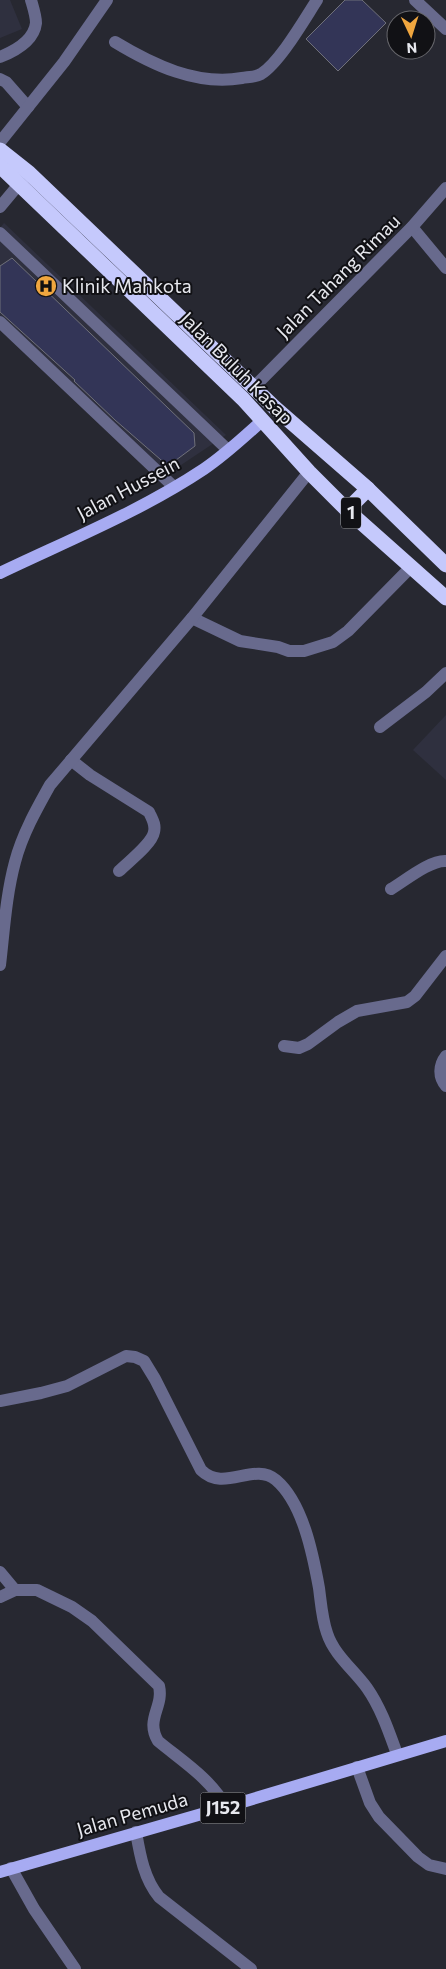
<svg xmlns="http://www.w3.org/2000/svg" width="446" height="1969" font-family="Commissioner,sans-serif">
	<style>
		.built { fill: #2f303f }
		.building { fill: #333557; stroke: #6f707a }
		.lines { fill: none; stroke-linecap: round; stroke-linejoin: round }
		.minor { stroke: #686a8d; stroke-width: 12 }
		.major { stroke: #a7abf2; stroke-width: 12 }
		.highway { stroke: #c5c9fc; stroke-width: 15 }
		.labels { text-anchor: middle; stroke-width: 4; stroke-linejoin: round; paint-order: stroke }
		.shield { fill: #111115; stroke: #a7a8ad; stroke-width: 1 }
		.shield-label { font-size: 18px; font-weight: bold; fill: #e7e8ee }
		.street-label { font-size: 19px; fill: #e7e8ee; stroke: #111115 }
		.poi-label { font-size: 19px; fill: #e7e8ee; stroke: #111115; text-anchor: start }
	</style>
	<rect width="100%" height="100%" fill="#272831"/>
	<!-- built -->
	<g class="built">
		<path d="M0 0H10L22 29 0 38Z"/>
		<path d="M4 223 226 435 160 479 0 327V228Z"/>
		<path d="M446 715V780L413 750Z"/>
	</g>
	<!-- building -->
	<g class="building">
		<path d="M345 0H362L386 23 338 71 306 39Z"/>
		<path d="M12 258 194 433 195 446 168 466 115 420 74 381 75 380 0 312V266Z"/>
	</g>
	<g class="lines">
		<!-- minor -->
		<g class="minor">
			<path d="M415 0 446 29"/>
			<path d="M115 42C153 65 197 86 242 78 248 77 256 77 261 74 280 62 304 20 317 0"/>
			<path d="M0 57C15 51 34 41 36 23 36 16 33 7 31 0"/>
			<path d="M0 79 6 82 28 107"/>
			<path d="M0 142 64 62 107 0"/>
			<path d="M0 207 25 177"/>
			<path d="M412 227 446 268"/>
			<path d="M0 233 228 450"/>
			<path d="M0 322 174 487"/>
			<path d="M254 387 412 227 446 188"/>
			<path d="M192 618 240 641 278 647 289 651H304L333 642 348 631 411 567"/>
			<path d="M380 727 426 692 446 673"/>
			<path d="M71 760 90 775 149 812C152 819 156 824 154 832 152 844 128 862 119 871"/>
			<path d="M391 889C406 880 430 860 446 861"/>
			<path d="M0 965C4 931 6 895 15 862 22 835 36 810 50 785L192 618 309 472"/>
			<path d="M284 1046 299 1048 308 1044 338 1022 357 1011 407 1002 415 996 446 956"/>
			<path d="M446 1056C439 1065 438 1077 446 1086"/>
			<path d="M0 1401 41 1393 67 1386 126 1356 135 1357 144 1361 155 1379 201 1470C224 1493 254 1461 276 1480 303 1503 313 1555 319 1588 321 1603 322 1619 327 1633 334 1655 354 1670 367 1688 381 1708 389 1732 397 1754"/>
			<path d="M0 1572 15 1590"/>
			<path d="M0 1597 15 1590H37L72 1607 92 1621 159 1686C164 1707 145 1719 158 1741 182 1761 211 1779 226 1807"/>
			<path d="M357 1767 370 1803 379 1817 418 1857 429 1865 446 1869"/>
			<path d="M136 1832C140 1855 144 1879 159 1897L251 1969"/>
			<path d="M11 1868 34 1909 75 1969"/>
		</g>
		<!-- major -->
		<g class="major">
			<path d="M0 573C69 540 141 511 204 469 225 455 244 437 263 420"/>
			<path d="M0 1872 226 1807 446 1741"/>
		</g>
		<!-- highway -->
		<g class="highway">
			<path d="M0 150 29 173 275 408 368 489 446 565"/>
			<path d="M0 166 243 399 309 472 347 510 446 598"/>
			<path d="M347 510 368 489"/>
		</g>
	</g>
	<!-- icons -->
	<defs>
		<g id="hospital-disc" transform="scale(1.125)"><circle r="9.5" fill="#f0a63f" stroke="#111115"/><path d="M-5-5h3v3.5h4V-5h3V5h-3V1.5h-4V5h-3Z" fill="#111"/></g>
	</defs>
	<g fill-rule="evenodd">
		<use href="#hospital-disc" x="46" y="286"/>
	</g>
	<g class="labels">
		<!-- shield labels -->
		<g class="shield">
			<rect x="341" y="497.5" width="20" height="31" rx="4"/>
			<rect x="200.5" y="1792.5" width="45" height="31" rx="4"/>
		</g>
		<g class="shield-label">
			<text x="351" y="519">1</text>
			<text x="223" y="1814">J152</text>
		</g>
		<!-- street labels -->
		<g class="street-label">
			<text transform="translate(338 276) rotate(-45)" y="7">Jalan Tahang Rimau</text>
			<text transform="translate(237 368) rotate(45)" y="7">Jalan Buluh Kasap</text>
			<text transform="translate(128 488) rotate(-28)" y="7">Jalan Hussein</text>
			<text transform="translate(132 1814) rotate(-16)" y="7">Jalan Pemuda</text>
		</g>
		<!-- poi labels -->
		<g class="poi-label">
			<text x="62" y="293">Klinik Mahkota</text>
		</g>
	</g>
	<!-- north arrow -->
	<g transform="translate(411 35) rotate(176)"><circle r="24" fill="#111115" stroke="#67676c"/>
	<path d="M0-4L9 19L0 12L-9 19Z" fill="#f0a63f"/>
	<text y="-8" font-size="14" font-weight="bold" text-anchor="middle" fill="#e7e8ee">N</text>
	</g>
</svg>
